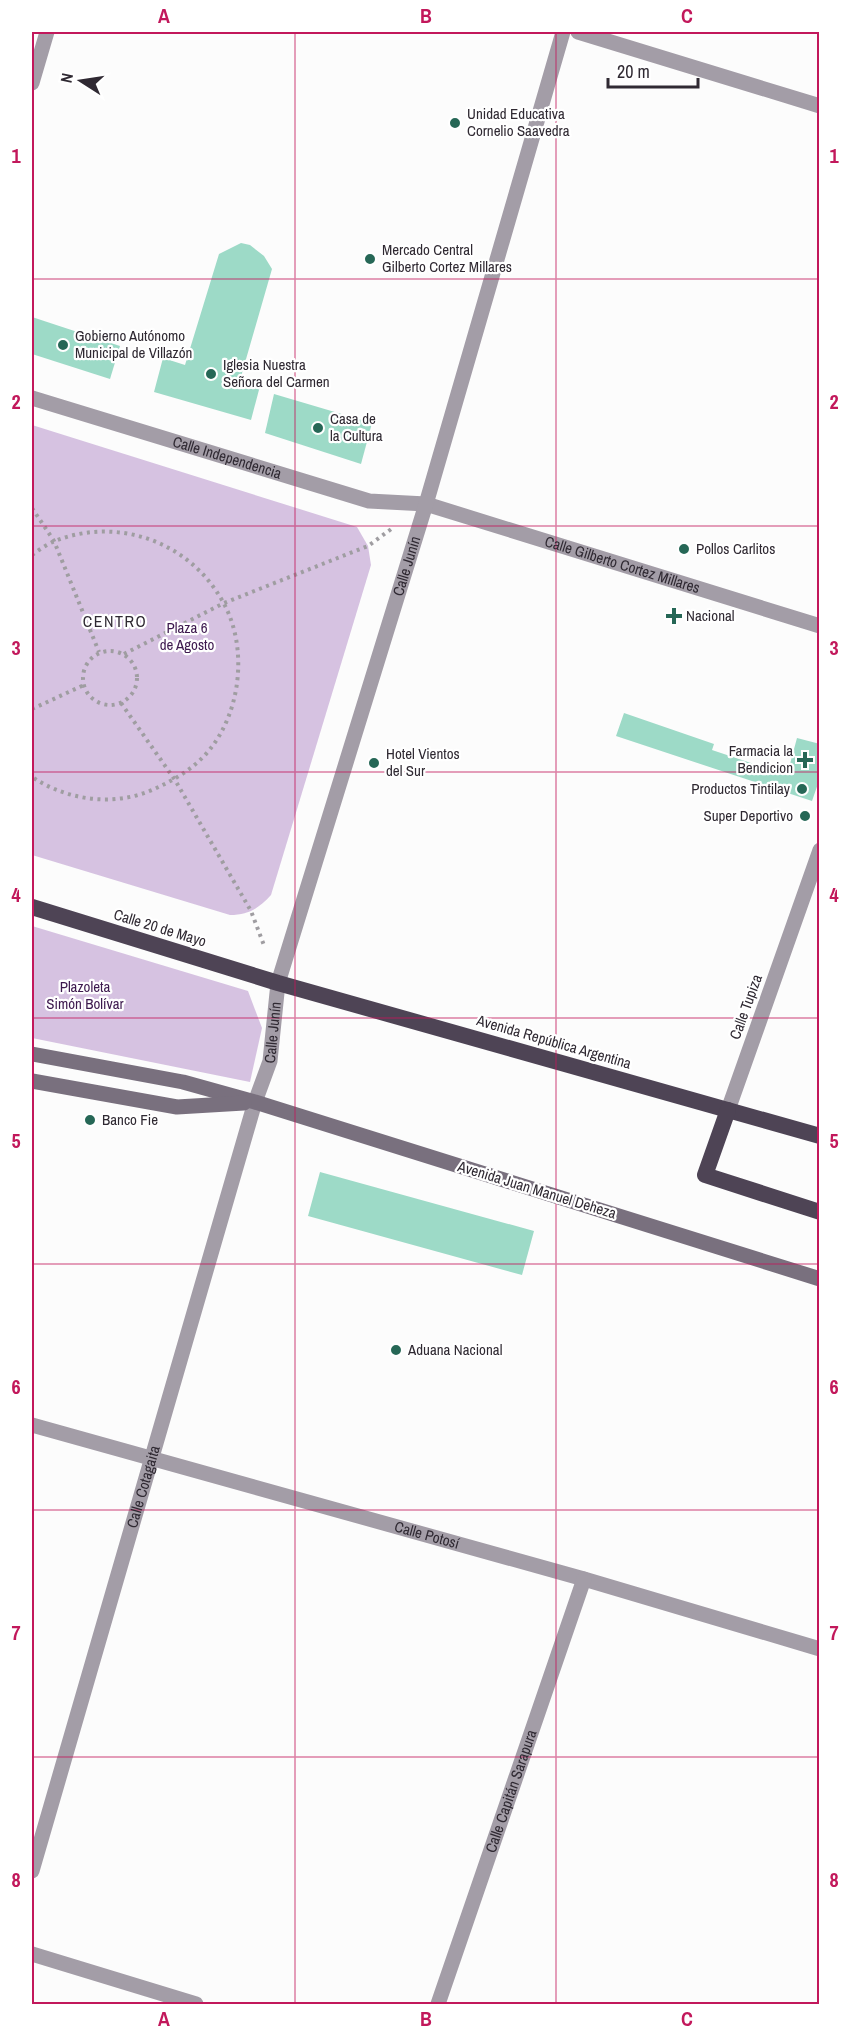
<svg xmlns="http://www.w3.org/2000/svg" width="851" height="2036" font-family="'Archivo Narrow',sans-serif">
	<style>
		.green { fill: #d6c2e1 }
		.building { fill: #9ddac7 }
		.lines { fill: none; stroke-linecap: round; stroke-linejoin: round }
		.path { stroke: #9f9da1; stroke-width: 4; stroke-dasharray: 3 4.5; stroke-linecap: butt }
		.minor { stroke: #a39da7; stroke-width: 15 }
		.tertiary { stroke: #a39da7; stroke-width: 15 }
		.secondary { stroke: #79707e; stroke-width: 15 }
		.trunk { stroke: #4e4455; stroke-width: 16 }
		.grid { fill: none; stroke: #c2185b; stroke-width: 1.5; stroke-opacity: 0.55 }
		.poi-dot { fill: #266756; stroke: #fff; stroke-width: 2 }
		.labels { text-anchor: middle; stroke-width: 4.5; stroke-linejoin: round; paint-order: stroke }
		.poi-label { font-size: 15px; fill: #2f2932; stroke: #fff; text-anchor: start }
		.street-label { font-size: 15px; fill: #2f2932; stroke: #fff }
		.park-label { font-size: 15px; fill: #3d194e; stroke: #fff }
		.neighbourhood-label { font-size: 16px; letter-spacing: 1.5px; fill: #2f2932; stroke: #fff }
		.neatline { fill: none; stroke: #c2185b; stroke-width: 2 }
		.grid-label { font-size: 20px; text-anchor: middle; font-weight: bold; fill: #c2185b }
	</style>
	<rect width="100%" height="100%" fill="#fcfcfc"/>
	<!-- green -->
	<g class="green">
		<path d="M32 425 357 527 368 546 371 565 271 895C259 908 249 915 230 915L32 855Z"/>
		<path d="M32 926 248 991 262 1028 250 1082 32 1038Z"/>
	</g>
	<!-- building -->
	<g class="building">
		<path d="M241 243 250 245 264 256 272 269 240 380 260 386 251 420 154 392 163 358 185 365 219 254Z"/>
		<path d="M32 317 120 346 110 379 32 354Z"/>
		<path d="M274 394 372 423 361 464 265 433Z"/>
		<path d="M624 713 714 744 712 750 787 775 797 738 820 744V778L812 801 616 736Z"/>
		<path d="M320 1172 534 1231 522 1275 308 1216Z"/>
	</g>
	<g class="lines">
		<!-- path -->
		<g class="path">
			<path d="M32 508 54 541 99 652"/>
			<path d="M32 555C39 550 47 544 55 541 118 516 190 542 223 602 249 648 241 716 205 755 190 771 172 781 152 790 112 807 67 800 32 777"/>
			<circle cx="110" cy="678" r="27"/>
			<path d="M124 654 224 603 368 546 394 527"/>
			<path d="M121 703 175 780 251 911 265 948"/>
			<path d="M32 709 84 685"/>
		</g>
		<!-- minor -->
		<g class="minor">
			<path d="M32 83 47 32"/>
			<path id="s1" d="M32 398 369 501 426 504 820 626"/>
			<path id="s2" d="M32 1425 584 1579 820 1649"/>
			<path id="s3" d="M32 1871 255 1102 270 1061 278 983 426 504 563 32"/>
			<path d="M32 1954 196 2004"/>
			<path id="s4" d="M438 2004 584 1579"/>
		</g>
		<!-- tertiary -->
		<g class="tertiary">
			<path d="M578 32 820 106"/>
			<path d="M728 1110 820 850"/>
		</g>
		<!-- secondary -->
		<g class="secondary">
			<path d="M32 1054 183 1082 255 1102 820 1279"/>
			<path d="M32 1081 177 1107 244 1103"/>
		</g>
		<!-- trunk -->
		<g class="trunk">
			<path d="M32 907 278 983 820 1136"/>
			<path d="M728 1110 705 1175 820 1212"/>
		</g>
	</g>
	<!-- grid -->
	<path class="grid" d="M295 32V2004M556 32V2004M32 279H820M32 526H820M32 772H820M32 1018H820M32 1264H820M32 1510H820M32 1757H820"/>
	<!-- markers -->
	<g class="poi-dot">
		<circle cx="455" cy="123" r="6"/>
		<circle cx="370" cy="259" r="6"/>
		<circle cx="63" cy="345" r="6"/>
		<circle cx="211" cy="374" r="6"/>
		<circle cx="318" cy="428" r="6"/>
		<circle cx="684" cy="549" r="6"/>
		<path d="M671 607h6v6h6v6h-6v6h-6v-6h-6v-6h6z"/>
		<path d="M802 751h6v6h6v6h-6v6h-6v-6h-6v-6h6z"/>
		<circle cx="374" cy="763" r="6"/>
		<circle cx="802" cy="789" r="6"/>
		<circle cx="805" cy="816" r="6"/>
		<circle cx="90" cy="1120" r="6"/>
		<circle cx="396" cy="1350" r="6"/>
	</g>
	<g class="labels">
		<!-- poi labels -->
		<g class="poi-label">
			<text x="467" y="119">Unidad Educativa<tspan x="467" dy="17">Cornelio Saavedra</tspan></text>
			<text x="382" y="255">Mercado Central<tspan x="382" dy="17">Gilberto Cortez Millares</tspan></text>
			<text x="75" y="341">Gobierno Autónomo<tspan x="75" dy="17">Municipal de Villazón</tspan></text>
			<text x="223" y="370">Iglesia Nuestra<tspan x="223" dy="17">Señora del Carmen</tspan></text>
			<text x="330" y="424">Casa de<tspan x="330" dy="17">la Cultura</tspan></text>
			<text x="696" y="554">Pollos Carlitos</text>
			<text x="686" y="621">Nacional</text>
			<text x="793" y="756" text-anchor="end">Farmacia la<tspan x="793" dy="17">Bendicion</tspan></text>
			<text x="386" y="759">Hotel Vientos<tspan x="386" dy="17">del Sur</tspan></text>
			<text x="790" y="794" text-anchor="end">Productos Tintilay</text>
			<text x="793" y="821" text-anchor="end">Super Deportivo</text>
			<text x="102" y="1125">Banco Fie</text>
			<text x="408" y="1355">Aduana Nacional</text>
		</g>
		<!-- street labels -->
		<g class="street-label">
			<text dy="5" stroke="none"><textPath href="#s1" startOffset="204">Calle Independencia</textPath></text>
			<text dy="5" stroke="none"><textPath href="#s1" startOffset="615">Calle Gilberto Cortez Millares</textPath></text>
			<text dy="5" stroke="none"><textPath href="#s3" startOffset="1359">Calle Junín</textPath></text>
			<text transform="translate(160 928) rotate(17)" y="5">Calle 20 de Mayo</text>
			<text transform="translate(746 1007) rotate(-70)" y="5">Calle Tupiza</text>
			<text dy="5" stroke="none"><textPath href="#s3" startOffset="873">Calle Junín</textPath></text>
			<text transform="translate(554 1042) rotate(16)" y="5">Avenida República Argentina</text>
			<text transform="translate(537 1190) rotate(17)" y="5">Avenida Juan Manuel Deheza</text>
			<text dy="5" stroke="none"><textPath href="#s3" startOffset="400">Calle Cotagaita</textPath></text>
			<text dy="5" stroke="none"><textPath href="#s2" startOffset="410">Calle Potosí</textPath></text>
			<text dy="5" stroke="none"><textPath href="#s4" startOffset="225">Calle Capitán Sarapura</textPath></text>
		</g>
		<!-- park labels -->
		<g class="park-label">
			<text x="187" y="633">Plaza 6<tspan x="187" dy="17">de Agosto</tspan></text>
			<text x="85" y="992">Plazoleta<tspan x="85" dy="17">Simón Bolívar</tspan></text>
		</g>
		<!-- neighbourhood labels -->
		<g class="neighbourhood-label">
			<text x="115" y="627">CENTRO</text>
		</g>
	</g>
	<!-- border -->
	<rect width="851" height="2036" fill="none" stroke="#ffffff" stroke-width="66"/>
	<!-- north arrow -->
	<g transform="translate(81 81) rotate(282)" stroke="#ffffff" stroke-width="4.5" paint-order="stroke">
	<path d="M0-4.5L10 22L0 15L-10 22Z" fill="#2f2932"/>
	<text y="-9" font-size="16" font-weight="bold" text-anchor="middle" fill="#2f2932">N</text>
	</g>
	<!-- scale -->
	<path d="M608 78v9h90v-9" fill="none" stroke="#2f2932" stroke-width="3"/>
	<text x="617" y="78" font-size="18" fill="#2f2932" stroke="#ffffff" stroke-width="4.5" paint-order="stroke">20 m</text>
	<rect x="33" y="33" width="785" height="1970" class="neatline"/>
	<g class="grid-label">
		<text x="164" y="23">A</text>
		<text x="426" y="23">B</text>
		<text x="687" y="23">C</text>
		<text x="16" y="163">1</text>
		<text x="834" y="163">1</text>
		<text x="16" y="409">2</text>
		<text x="834" y="409">2</text>
		<text x="16" y="655">3</text>
		<text x="834" y="655">3</text>
		<text x="16" y="902">4</text>
		<text x="834" y="902">4</text>
		<text x="16" y="1148">5</text>
		<text x="834" y="1148">5</text>
		<text x="16" y="1394">6</text>
		<text x="834" y="1394">6</text>
		<text x="16" y="1640">7</text>
		<text x="834" y="1640">7</text>
		<text x="16" y="1887">8</text>
		<text x="834" y="1887">8</text>
		<text x="164" y="2026">A</text>
		<text x="426" y="2026">B</text>
		<text x="687" y="2026">C</text>
	</g>
</svg>
